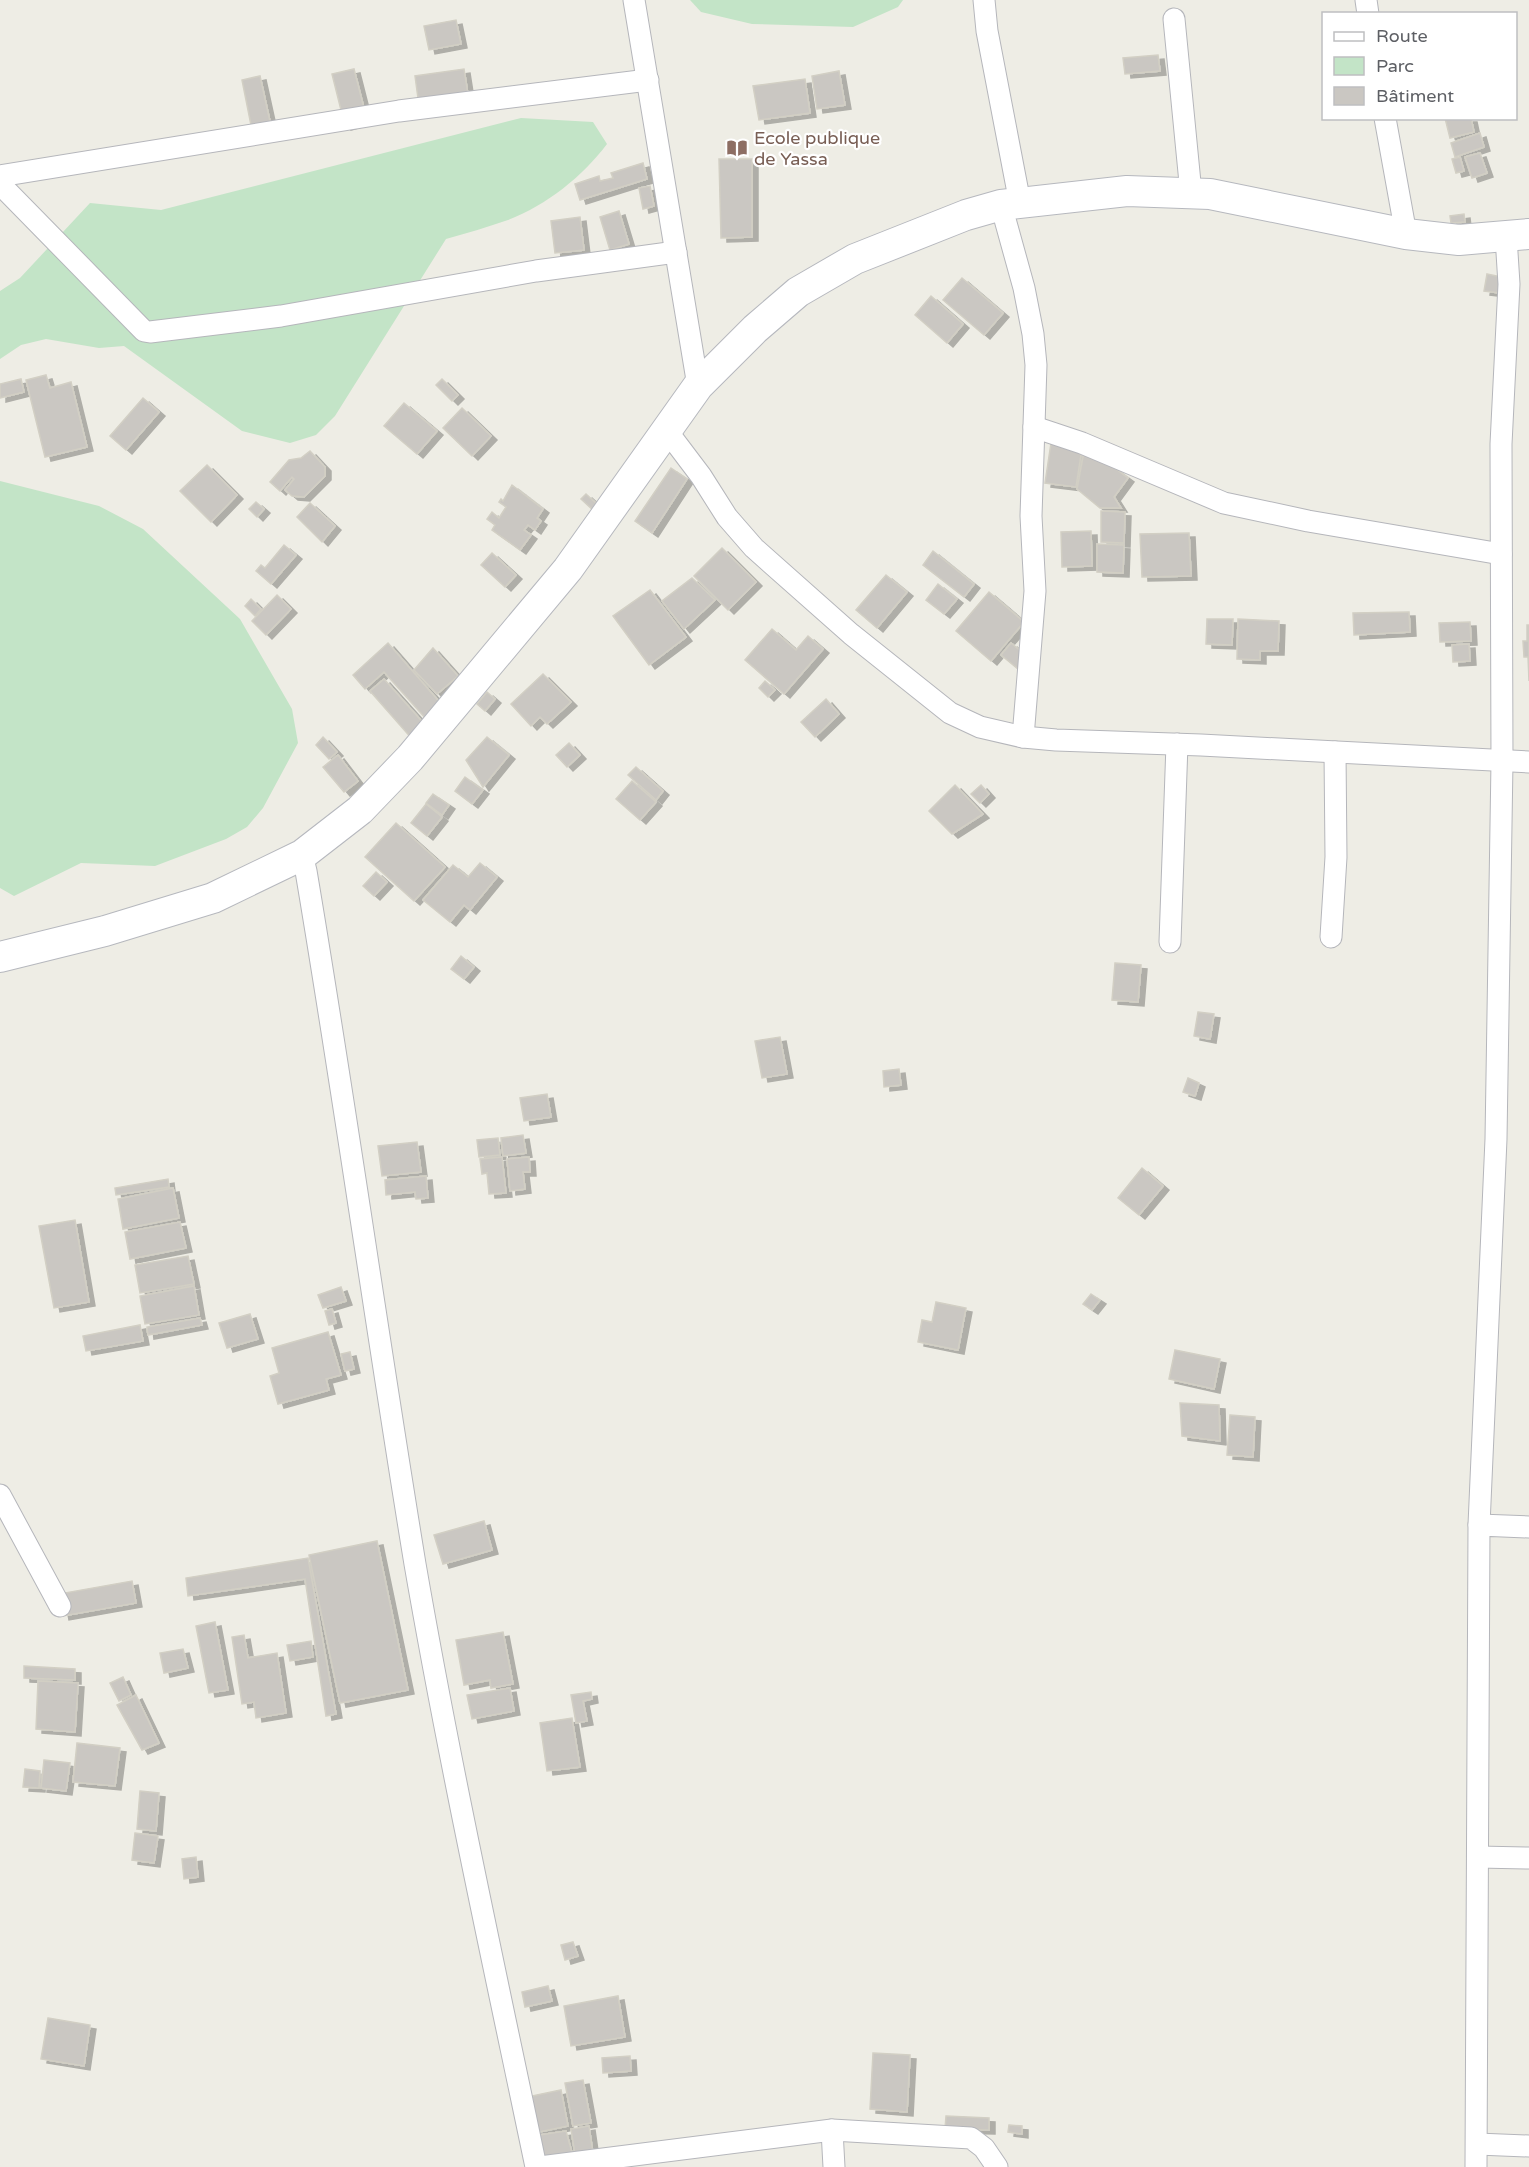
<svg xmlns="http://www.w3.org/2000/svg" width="1529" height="2167" font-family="'Varela Round',sans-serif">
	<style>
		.green { fill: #c3e4c7 }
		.building { fill: #cac7c2; stroke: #d2cfc4; stroke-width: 1.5; filter: url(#shadow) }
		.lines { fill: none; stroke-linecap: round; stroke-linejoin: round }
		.minor-casing { stroke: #b5b6bb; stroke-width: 23 }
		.secondary-casing { stroke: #b6b8be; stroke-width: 32 }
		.minor { stroke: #fff; stroke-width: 21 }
		.secondary { stroke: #fff; stroke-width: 30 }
		.labels { text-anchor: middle; stroke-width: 4.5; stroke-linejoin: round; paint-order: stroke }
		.education-label { font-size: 18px; fill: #785e54; stroke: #fff; text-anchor: start }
	</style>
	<defs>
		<filter id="shadow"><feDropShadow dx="6" dy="4" stdDeviation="0" flood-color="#0004"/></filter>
	</defs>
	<rect width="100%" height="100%" fill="#eeede5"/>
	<!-- green -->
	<g class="green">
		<path d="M690 0H903L898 7 853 27 752 24 701 12Z"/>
		<path d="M521 118 593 122 607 144C583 176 547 205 508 220 488 227 467 233 446 239L335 416 316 435 290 443 242 431 124 346 99 348 46 339 21 345 0 359V291L20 278 90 203 161 210Z"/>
		<path d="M0 481 99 506 143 529 240 619 292 709 298 743 263 808 247 827 226 839 155 866 81 863 14 896 0 888Z"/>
	</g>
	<!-- building -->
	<g class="building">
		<path d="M456 20 461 44 429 50 424 26Z"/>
		<path d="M1158 55 1160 71 1125 74 1123 58Z"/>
		<path d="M354 69 367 120 345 126 332 74Z"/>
		<path d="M464 69 470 107 420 113 415 76Z"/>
		<path d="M839 71 845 105 817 109 812 76Z"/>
		<path d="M260 76 271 126 252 130 242 80Z"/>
		<path d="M805 79 810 113 759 120 753 86Z"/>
		<path d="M1445 118H1471L1474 132 1450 138Z"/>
		<path d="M1480 133 1484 147 1455 157 1451 143Z"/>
		<path d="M1480 153 1487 173 1472 178 1465 157Z"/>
		<path d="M1460 157 1464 171 1456 173 1452 159Z"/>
		<path d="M719 159H752V237L721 238Z"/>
		<path d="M643 163 647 179 580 200 575 184 599 176 600 181 613 178 611 173Z"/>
		<path d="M650 186 654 206 643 209 639 188Z"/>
		<path d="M619 211 629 244 610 250 600 217Z"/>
		<path d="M1464 214 1465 222 1451 223 1450 216Z"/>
		<path d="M580 217 584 250 555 253 551 221Z"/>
		<path d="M1487 274 1502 277 1500 293 1484 291Z"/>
		<path d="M962 278 1003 313 984 335 943 300Z"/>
		<path d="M931 296 963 324 947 343 915 315Z"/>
		<path d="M46 375 50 388 71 382 87 447 45 457 26 380Z"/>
		<path d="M21 379 24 392 0 398V384Z"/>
		<path d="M442 379 458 395 452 401 436 385Z"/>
		<path d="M143 398 159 412 126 450 110 436Z"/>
		<path d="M404 403 437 431 417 454 384 426Z"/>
		<path d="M462 408 491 436 472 456 443 428Z"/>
		<path d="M1051 443 1082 448 1076 487 1045 483Z"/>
		<path d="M1085 446 1128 478 1114 497 1121 508H1100L1077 489Z"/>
		<path d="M310 451 325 467V476L304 497 292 496 285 490 294 479 292 477 280 491 270 482 289 460 301 458Z"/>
		<path d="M207 465 237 495 211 522 180 491Z"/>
		<path d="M671 468 687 479 652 533 635 521Z"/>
		<path d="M512 485 543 509 537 518 541 521 535 530 528 525 524 530 531 535 520 550 492 530 495 525 487 519 492 512 499 518 506 507 499 502 501 499 503 501Z"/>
		<path d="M586 494 599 506 594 511 581 499Z"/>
		<path d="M256 502 264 509 257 517 249 509Z"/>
		<path d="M310 503 335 526 322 542 297 517Z"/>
		<path d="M1101 511 1125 512 1124 543 1101 542Z"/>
		<path d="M1091 531 1092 566 1062 567 1061 532Z"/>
		<path d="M1189 533 1191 576 1142 577 1140 534Z"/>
		<path d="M1097 544 1124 545 1123 573 1097 572Z"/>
		<path d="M284 545 296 555 271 584 256 571 261 565 265 568Z"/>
		<path d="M722 548 756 582 728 610 694 576Z"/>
		<path d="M933 551 974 584 964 597 923 565Z"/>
		<path d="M492 553 516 575 505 587 481 565Z"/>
		<path d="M886 575 907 592 877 628 856 610Z"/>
		<path d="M692 578 715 600 684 629 662 601Z"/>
		<path d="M938 584 957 599 944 614 926 600Z"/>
		<path d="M650 590 686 637 649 665 613 616Z"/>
		<path d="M989 592 1024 622 991 661 956 631Z"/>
		<path d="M277 595 291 609 266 635 252 621Z"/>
		<path d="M251 599 261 609 255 616 245 606Z"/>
		<path d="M1409 612 1410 632 1354 635 1353 613Z"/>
		<path d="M1207 619H1233L1232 645 1206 644Z"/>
		<path d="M1238 619 1279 621 1278 651H1260V660L1237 659Z"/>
		<path d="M1470 622 1471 641 1440 642 1439 623Z"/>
		<path d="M1527 625H1529V681L1528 657H1524L1523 641H1527Z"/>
		<path d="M772 629 796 650 808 636 823 649 784 694 745 660Z"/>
		<path d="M388 643 443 706 427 720 384 672 365 689 353 675Z"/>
		<path d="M1011 643 1028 657 1018 669 1001 655Z"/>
		<path d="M1469 644 1470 661 1453 662 1452 645Z"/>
		<path d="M433 648 458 676 437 694 414 670Z"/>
		<path d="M543 674 571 702 547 724 540 717 531 726 511 704Z"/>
		<path d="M384 679 427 727 413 740 370 691Z"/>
		<path d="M765 681 775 690 768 697 759 688Z"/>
		<path d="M487 692 495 699 485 711 477 704Z"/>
		<path d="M826 699 839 714 815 737 801 722Z"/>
		<path d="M323 737 337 752 329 759 316 745Z"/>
		<path d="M487 737 509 755 483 787 466 760Z"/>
		<path d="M569 743 580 755 567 767 556 755Z"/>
		<path d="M338 755 358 781 344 792 323 767Z"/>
		<path d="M636 767 663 791 656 800 628 775Z"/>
		<path d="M465 777 483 790 472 804 455 791Z"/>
		<path d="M632 781 656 802 640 820 616 799Z"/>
		<path d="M955 785 983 814 952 834 929 811Z"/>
		<path d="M981 785 989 794 980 803 971 794Z"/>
		<path d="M433 794 449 805 442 815 426 803Z"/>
		<path d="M426 804 442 817 427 836 411 823Z"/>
		<path d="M396 823 445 867 414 901 365 857Z"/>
		<path d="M480 863 497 877 470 910 464 905 450 922 423 900 453 865 468 877Z"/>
		<path d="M376 872 387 882 374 896 363 886Z"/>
		<path d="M461 956 474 967 464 979 451 969Z"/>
		<path d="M1115 963 1141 965 1138 1002 1112 1000Z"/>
		<path d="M1198 1012 1214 1014 1210 1039 1194 1036Z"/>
		<path d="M780 1037 787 1074 762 1078 755 1041Z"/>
		<path d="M899 1069 901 1085 884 1087 883 1071Z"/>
		<path d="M1188 1078 1199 1083 1195 1096 1183 1092Z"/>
		<path d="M547 1094 551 1117 524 1121 520 1098Z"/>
		<path d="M523 1135 526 1153 503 1156 501 1138Z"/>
		<path d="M498 1138 500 1155 479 1157 477 1140Z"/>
		<path d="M417 1142 421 1172 382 1176 378 1146Z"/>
		<path d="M502 1157 506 1193 489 1194 487 1173 482 1174 480 1159Z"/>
		<path d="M529 1157 530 1172H523L525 1189 510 1191 507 1159Z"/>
		<path d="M1142 1168 1163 1186 1139 1215 1118 1198Z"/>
		<path d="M426 1176 428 1198 416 1199 415 1192 386 1195 385 1180Z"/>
		<path d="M168 1179 169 1187 116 1195 115 1188Z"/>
		<path d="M173 1188 179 1218 123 1229 118 1199Z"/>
		<path d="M75 1220 89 1302 54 1308 39 1226Z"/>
		<path d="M180 1222 186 1248 130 1259 125 1232Z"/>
		<path d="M188 1256 194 1284 140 1293 135 1265Z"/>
		<path d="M194 1286 199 1315 145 1324 140 1296Z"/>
		<path d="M341 1287 346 1301 323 1308 318 1295Z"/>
		<path d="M1091 1294 1100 1300 1092 1310 1083 1304Z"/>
		<path d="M936 1302 966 1308 958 1350 918 1342 922 1320 932 1322Z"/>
		<path d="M332 1309 336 1323 329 1325 325 1311Z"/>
		<path d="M250 1314 258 1339 227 1348 219 1323Z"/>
		<path d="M200 1318 202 1325 148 1335 147 1327Z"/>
		<path d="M140 1325 143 1341 86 1351 83 1336Z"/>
		<path d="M328 1332 341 1375 326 1379 329 1390 278 1404 270 1376 279 1373 272 1348Z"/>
		<path d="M1175 1350 1220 1359 1214 1389 1169 1379Z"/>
		<path d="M350 1352 354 1369 345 1371 341 1354Z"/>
		<path d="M1180 1403 1219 1405 1220 1441 1182 1436Z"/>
		<path d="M1230 1415 1255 1417 1253 1457 1227 1455Z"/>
		<path d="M484 1521 492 1550 443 1564 434 1535Z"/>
		<path d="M377 1541 408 1690 340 1703 309 1555Z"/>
		<path d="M308 1558 336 1714 326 1716 305 1579 188 1596 186 1578Z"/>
		<path d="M132 1581 136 1603 63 1616 59 1594Z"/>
		<path d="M215 1622 228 1690 209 1693 196 1626Z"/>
		<path d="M503 1632 513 1684 491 1688 490 1680 464 1685 456 1640Z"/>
		<path d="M244 1635 248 1658 277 1653 286 1713 256 1718 254 1702 242 1704 232 1637Z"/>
		<path d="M311 1641 313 1657 290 1661 287 1645Z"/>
		<path d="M183 1649 188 1668 164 1673 160 1653Z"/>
		<path d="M24 1666 75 1669V1680L24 1678Z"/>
		<path d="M123 1677 131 1695 119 1701 110 1683Z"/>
		<path d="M38 1681 78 1683 75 1732 36 1729Z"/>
		<path d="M510 1688 514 1711 472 1719 467 1695Z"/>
		<path d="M591 1692 592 1699 583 1701 587 1721 576 1723 571 1695Z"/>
		<path d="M136 1695 159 1743 142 1750 117 1705Z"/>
		<path d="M572 1718 580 1767 547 1771 540 1723Z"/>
		<path d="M77 1743 120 1748 115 1786 73 1782Z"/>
		<path d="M44 1760 70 1763 66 1791 41 1788Z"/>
		<path d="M25 1769 40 1771 39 1788 23 1787Z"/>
		<path d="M140 1791 159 1793 156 1831 137 1829Z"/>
		<path d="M135 1833 158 1836 154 1863 132 1860Z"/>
		<path d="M196 1857 198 1877 184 1879 182 1859Z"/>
		<path d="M573 1942 578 1956 565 1960 561 1945Z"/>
		<path d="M548 1986 552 2001 525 2007 522 1992Z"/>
		<path d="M618 1996 625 2037 571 2046 564 2006Z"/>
		<path d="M48 2018 90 2025 84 2066 41 2059Z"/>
		<path d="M873 2053 910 2055 907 2112 870 2109Z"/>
		<path d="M630 2056 631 2071 603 2073 602 2058Z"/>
		<path d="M583 2080 591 2123 573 2126 565 2083Z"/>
		<path d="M561 2090 568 2126 534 2133 527 2097Z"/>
		<path d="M946 2116 989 2118V2130L945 2129Z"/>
		<path d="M1009 2125 1022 2126V2134L1008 2132Z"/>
		<path d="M589 2126 595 2167H577L571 2129Z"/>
		<path d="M566 2131 576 2167H541L532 2136Z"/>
	</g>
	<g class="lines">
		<!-- minor casing -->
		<g class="minor-casing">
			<g id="minor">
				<path d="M634 0 698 386"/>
				<path d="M984 0 987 31 1020 203"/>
				<path d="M1366 0 1368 14"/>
				<path d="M1174 19 1191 193"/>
				<path d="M1385 118 1406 234"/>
				<path d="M0 176 399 111 648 80"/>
				<path d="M0 184 144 331 150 332 281 316 536 271 676 252"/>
				<path d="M1001 205 1024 288 1033 334 1036 365 1031 516 1035 591 1023 737"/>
				<path d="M1034 427 1082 443 1224 503 1308 521 1501 554"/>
				<path d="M667 431 701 476 727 517 754 548 851 634 950 713 980 727 1023 737 1056 740 1201 745 1529 762"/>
				<path d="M302 855 306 871C345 1102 377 1333 415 1564 450 1766 494 1966 536 2167"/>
				<path d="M1331 937 1336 857 1335 752"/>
				<path d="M1170 942 1177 744"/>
				<path d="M0 1495 60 1606"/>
				<path d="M1479 1525 1496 1139 1502 762 1501 444 1509 284 1506 237"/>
				<path d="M1478 1857 1529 1858"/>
				<path d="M832 2130 834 2167"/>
				<path d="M1477 2144 1529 2146"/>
				<path d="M540 2167 832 2130 971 2138 984 2148 997 2167"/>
				<path d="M1476 2167 1479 1525 1529 1527"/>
			</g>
		</g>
		<!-- secondary casing -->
		<g class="secondary-casing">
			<path id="secondary" d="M0 957 105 931 213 898 302 855 360 810 410 758 568 569 698 386 755 329 798 292 855 259 966 215 1001 205 1127 191 1210 194 1406 234 1459 240 1529 234"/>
		</g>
		<!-- minor -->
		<use href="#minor" class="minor"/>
		<!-- secondary -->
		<use href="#secondary" class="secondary"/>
	</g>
	<!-- icons -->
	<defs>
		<g id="library-bare" transform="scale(1.62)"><path d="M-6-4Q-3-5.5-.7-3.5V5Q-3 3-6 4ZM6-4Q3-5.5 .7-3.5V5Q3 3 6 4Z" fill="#8d6e63" stroke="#fff" stroke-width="2.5" paint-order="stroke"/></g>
	</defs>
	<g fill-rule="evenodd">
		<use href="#library-bare" x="737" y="148"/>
	</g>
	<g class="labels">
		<!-- education labels -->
		<g class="education-label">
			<text x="754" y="144">Ecole publique<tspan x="754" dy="21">de Yassa</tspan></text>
		</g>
	</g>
	<!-- legend -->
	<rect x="1322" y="12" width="195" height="108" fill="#ffffff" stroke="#bebfc1" stroke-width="1.5"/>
	<rect x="1334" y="32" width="30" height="9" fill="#ffffff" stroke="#bebfc1" stroke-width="1.5"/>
	<text x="1376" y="42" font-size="18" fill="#5d5f64">Route</text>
	<rect x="1334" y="57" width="30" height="18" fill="#c3e4c7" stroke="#bebfc1" stroke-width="1.5"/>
	<text x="1376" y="72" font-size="18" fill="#5d5f64">Parc</text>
	<rect x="1334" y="87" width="30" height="18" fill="#cac7c2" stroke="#bebfc1" stroke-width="1.5"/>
	<text x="1376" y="102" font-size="18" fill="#5d5f64">Bâtiment</text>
</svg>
